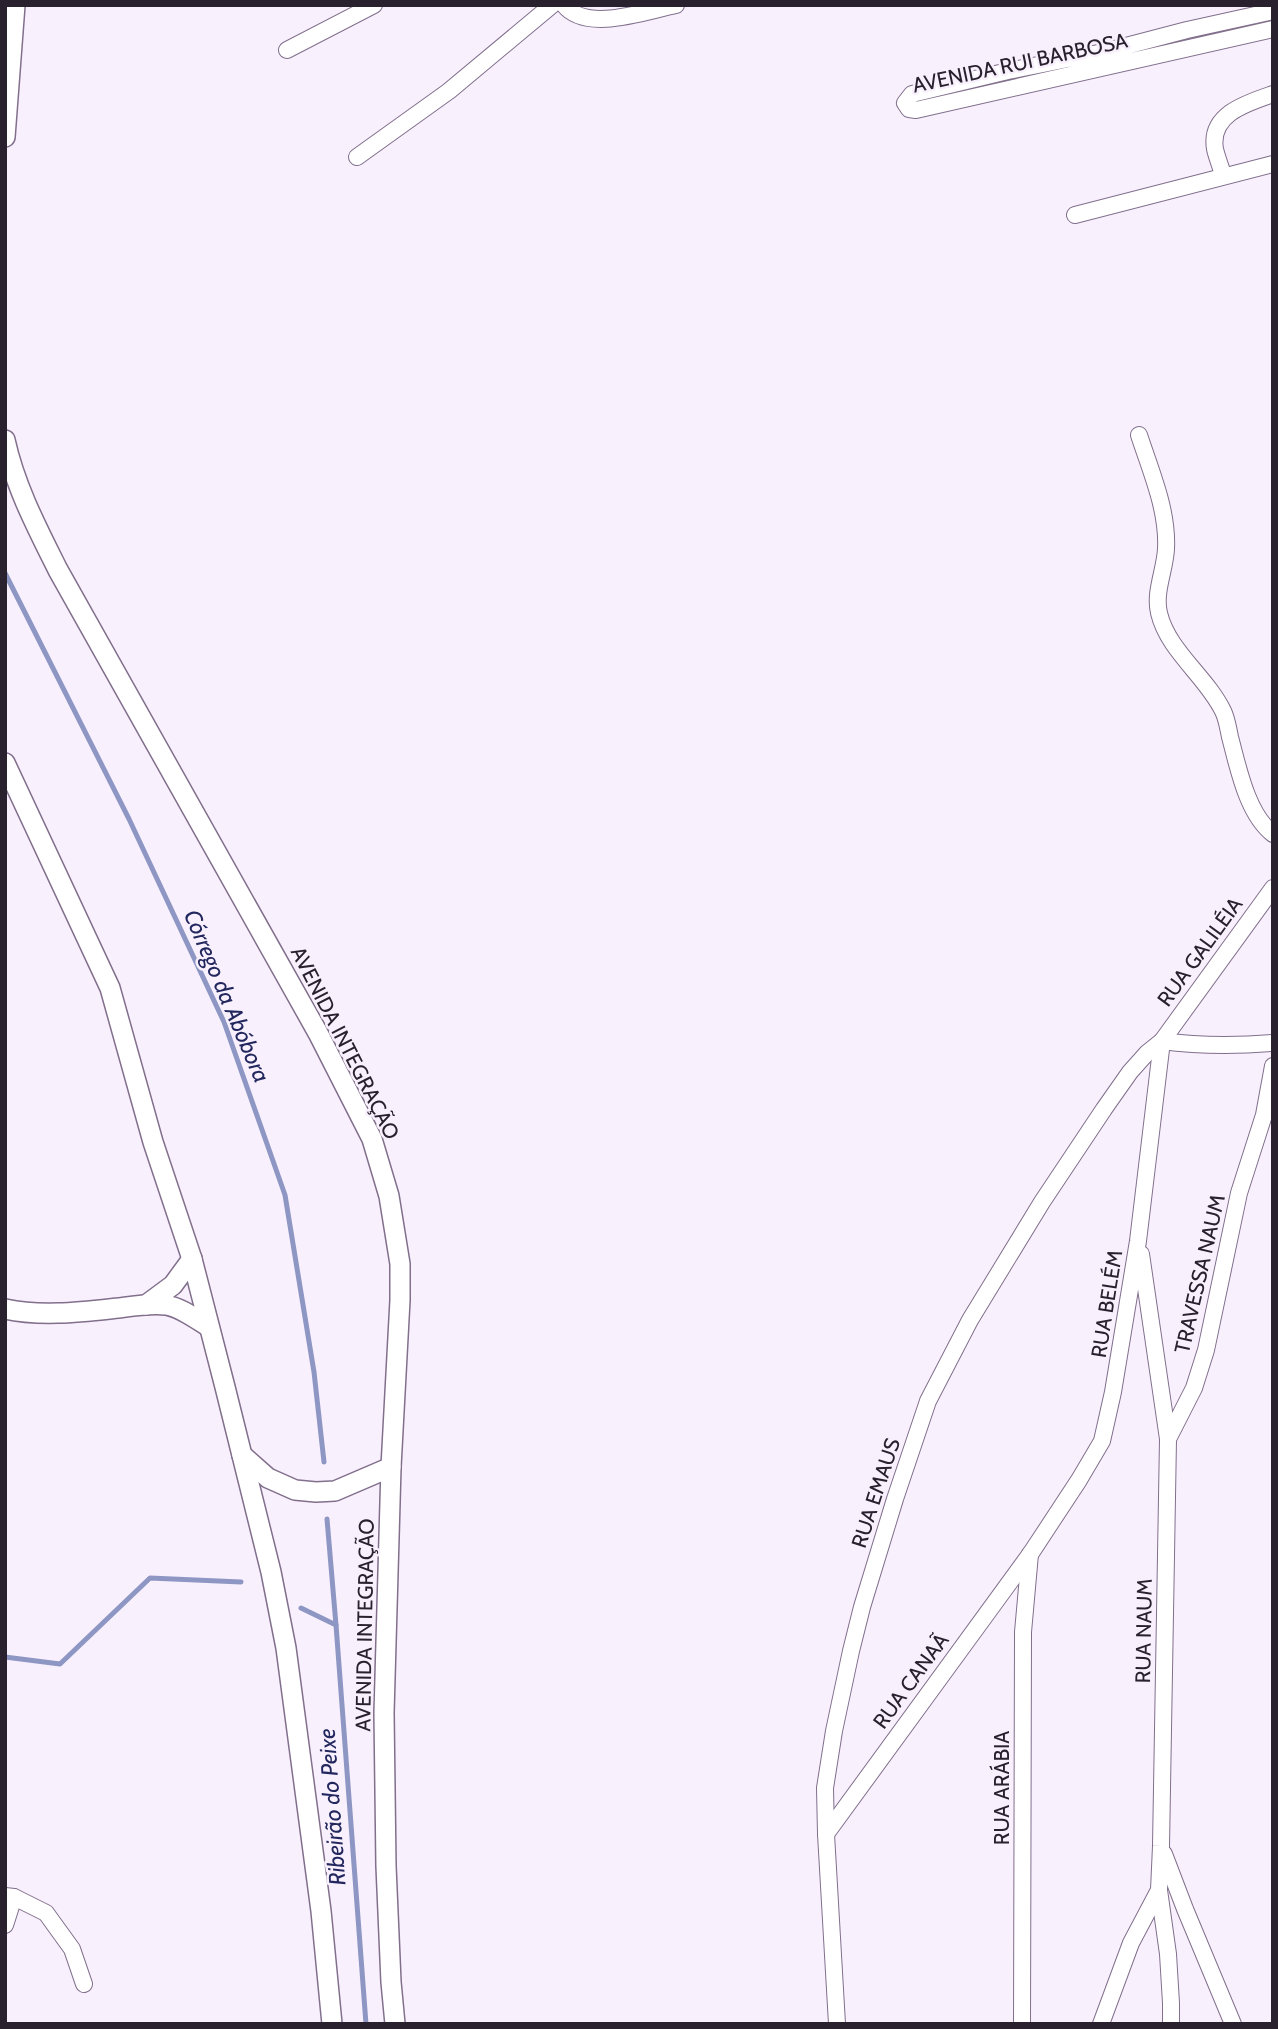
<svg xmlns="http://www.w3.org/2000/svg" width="1278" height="2029" font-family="Cabin,sans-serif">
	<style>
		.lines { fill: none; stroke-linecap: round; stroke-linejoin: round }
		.stream { stroke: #8e97c3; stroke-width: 5 }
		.minor-casing { stroke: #816f8c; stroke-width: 18 }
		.tertiary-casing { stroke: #816f8c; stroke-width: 22 }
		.minor { stroke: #fff; stroke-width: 16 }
		.tertiary { stroke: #fff; stroke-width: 19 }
		.labels { text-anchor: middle; stroke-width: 5; stroke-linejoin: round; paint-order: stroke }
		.street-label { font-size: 21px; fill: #29212d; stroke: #f9f0fe }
		.water-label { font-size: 23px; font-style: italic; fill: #22275d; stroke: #f9f0fe }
	</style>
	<rect width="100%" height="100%" fill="#f9f0fe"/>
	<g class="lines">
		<!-- stream -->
		<g class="stream">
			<path d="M5 573 129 819 224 1022 285 1195 314 1372 324 1462"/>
			<path d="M327 1519 336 1625"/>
			<path d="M301 1608 336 1625 366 2024"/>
			<path d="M5 1657 60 1664 150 1578 241 1582"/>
		</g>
		<!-- minor casing -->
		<g class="minor-casing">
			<g id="minor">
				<path d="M564 5C586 33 646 11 676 5"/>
				<path d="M1273 11 1187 30 1103 52 1008 71 912 94 905 103 909 109 916 110 1273 29"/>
				<path d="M287 50 374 5"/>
				<path d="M357 157 449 91 552 5"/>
				<path d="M1223 175C1221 167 1217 158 1215 149 1209 114 1247 103 1273 94"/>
				<path d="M1075 215 1273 164"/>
				<path d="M1139 435C1151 472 1168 510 1166 549 1165 570 1154 592 1159 613 1168 651 1206 676 1223 711 1227 719 1228 728 1230 737 1238 767 1247 814 1273 834"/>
				<path d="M1162 1041C1199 1046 1235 1046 1273 1043"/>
				<path d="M1141 1254 1168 1439 1161 1846 1159 1890 1168 1954 1171 2003V2024"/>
				<path d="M1168 1439 1194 1388 1206 1350 1239 1193 1264 1115 1273 1066"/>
				<path d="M826 1834 1031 1553 1079 1480 1102 1441 1113 1392 1138 1241 1162 1041"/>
				<path d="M1164 1854 1185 1909 1233 2024"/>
				<path d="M5 1896 14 1897 46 1913 72 1949 84 1984"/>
				<path d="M5 1925 14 1897"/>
				<path d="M837 2024 826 1834 825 1788 834 1731 851 1651 862 1607 895 1499 928 1401 970 1320 1042 1202 1104 1109 1130 1072 1147 1053 1162 1041 1273 888"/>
				<path d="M1022 2024 1023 1632 1030 1554"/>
				<path d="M1101 2024 1131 1943 1159 1890"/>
			</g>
		</g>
		<!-- tertiary casing -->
		<g class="tertiary-casing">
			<g id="tertiary">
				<path d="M5 137 15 5"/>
				<path d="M5 440C15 486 37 528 58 570L318 1033 372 1139 389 1196 400 1264V1300L391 1467 384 1713 386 1866 391 1982 395 2024"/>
				<path d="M5 763 110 988 153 1142 192 1259 225 1387 271 1572 286 1648 321 1911 332 2024"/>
				<path d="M146 1305 173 1285 192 1259"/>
				<path d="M5 1309C42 1317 81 1312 118 1308 133 1306 151 1303 166 1305 182 1308 196 1319 209 1327"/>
				<path d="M242 1455 268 1478 295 1490 316 1492 335 1491 391 1467"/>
			</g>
		</g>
		<!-- minor -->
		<use href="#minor" class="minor"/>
		<!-- tertiary -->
		<use href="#tertiary" class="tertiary"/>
	</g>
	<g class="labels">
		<!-- street labels -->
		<g class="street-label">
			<text transform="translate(1020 63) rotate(-12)" y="7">AVENIDA RUI BARBOSA</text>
			<text transform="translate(1200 952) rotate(-54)" y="7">RUA GALILÉIA</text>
			<text transform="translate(345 1043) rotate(63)" y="7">AVENIDA INTEGRAÇÃO</text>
			<text transform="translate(1200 1274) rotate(-77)" y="7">TRAVESSA NAUM</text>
			<text transform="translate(1107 1304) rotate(-81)" y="7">RUA BELÉM</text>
			<text transform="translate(876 1493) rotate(-72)" y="7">RUA EMAUS</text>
			<text transform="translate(365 1625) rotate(-89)" y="7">AVENIDA INTEGRAÇÃO</text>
			<text transform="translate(1144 1631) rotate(-89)" y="7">RUA NAUM</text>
			<text transform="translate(911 1681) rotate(-54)" y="7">RUA CANAÃ</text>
			<text transform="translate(1002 1788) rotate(-90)" y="7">RUA ARÁBIA</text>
		</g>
		<!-- water labels -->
		<g class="water-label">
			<text transform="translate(227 996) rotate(67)" y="8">Córrego da Abóbora</text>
			<text transform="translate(332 1807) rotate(-94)" y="8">Ribeirão do Peixe</text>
		</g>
	</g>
	<!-- border -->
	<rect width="1278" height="2029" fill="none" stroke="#29212d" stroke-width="14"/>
</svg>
